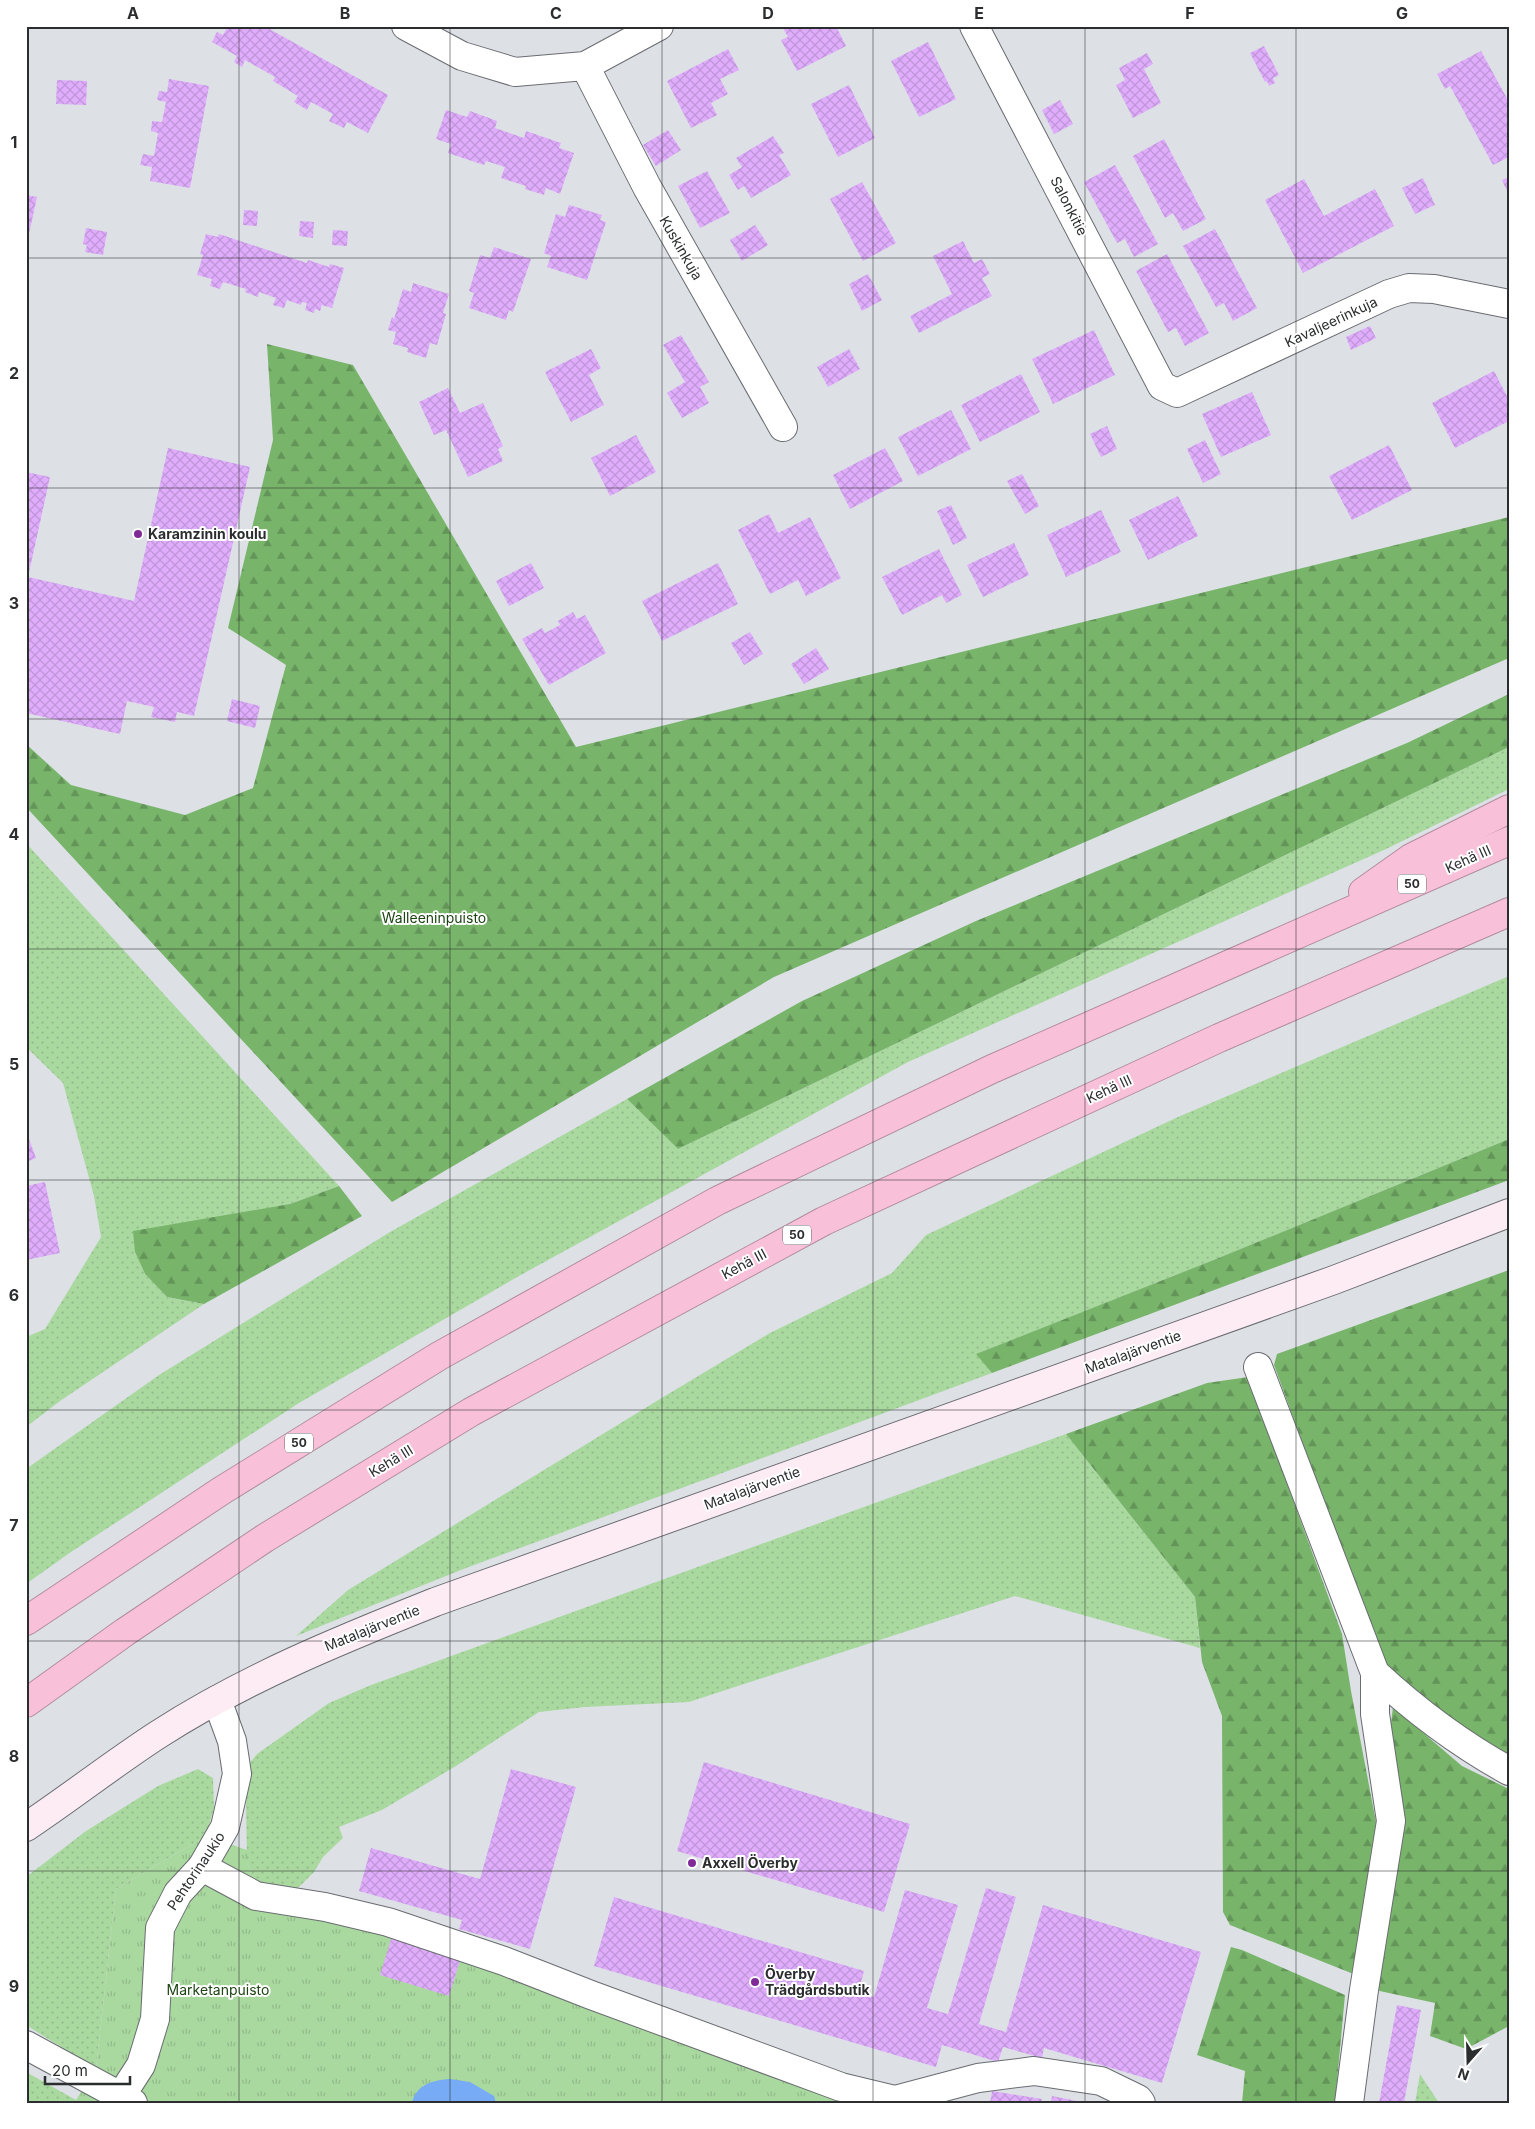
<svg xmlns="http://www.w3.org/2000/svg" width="1535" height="2129" font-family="Inter,sans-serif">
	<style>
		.grass { fill: url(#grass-dots) }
		.forest { fill: url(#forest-firs) }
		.park { fill: url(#park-tufts) }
		.water { fill: #78abf5 }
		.building { fill: url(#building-cross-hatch) }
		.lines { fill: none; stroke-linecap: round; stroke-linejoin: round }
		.street-casing { stroke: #696c70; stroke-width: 30 }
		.secondary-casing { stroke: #696c70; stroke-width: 30 }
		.highway-casing { stroke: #b18d9d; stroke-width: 30 }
		.street { stroke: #fff; stroke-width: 28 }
		.secondary { stroke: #fdecf4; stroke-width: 28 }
		.highway { stroke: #f9c1d9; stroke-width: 28 }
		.grid { fill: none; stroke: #2b2d2e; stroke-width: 1; stroke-opacity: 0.55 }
		.poi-dot { fill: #802a98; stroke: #fff; stroke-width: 2 }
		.labels { text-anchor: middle; stroke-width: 4; stroke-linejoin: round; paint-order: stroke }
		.shield { fill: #fff; stroke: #6b6c6d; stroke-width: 1 }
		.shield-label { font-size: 12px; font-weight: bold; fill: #2b2d2e }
		.street-label { font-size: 14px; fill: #2b2d2e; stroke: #fff }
		.poi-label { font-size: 14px; font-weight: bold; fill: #2b2d2e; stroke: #fff; text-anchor: start }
		.park-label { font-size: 14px; fill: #1c4513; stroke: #fff }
		.neatline { fill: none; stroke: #2b2d2e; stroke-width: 2 }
		.grid-label { font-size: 16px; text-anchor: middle; font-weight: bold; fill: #2b2d2e }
	</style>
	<defs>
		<pattern id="grass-dots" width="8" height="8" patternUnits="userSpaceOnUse" patternTransform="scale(1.25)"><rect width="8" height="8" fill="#aad9a0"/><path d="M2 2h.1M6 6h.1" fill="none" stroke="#92bb8a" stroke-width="1.8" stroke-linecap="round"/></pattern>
		<pattern id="forest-firs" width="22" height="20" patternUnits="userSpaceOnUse" patternTransform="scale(1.25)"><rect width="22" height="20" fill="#78b56b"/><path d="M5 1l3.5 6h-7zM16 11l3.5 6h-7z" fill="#639458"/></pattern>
		<pattern id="park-tufts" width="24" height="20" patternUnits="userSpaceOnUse" patternTransform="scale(1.25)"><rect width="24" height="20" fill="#aad9a0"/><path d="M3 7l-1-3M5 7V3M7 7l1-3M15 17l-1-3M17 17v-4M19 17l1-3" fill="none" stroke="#92bb8a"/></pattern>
		<pattern id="building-cross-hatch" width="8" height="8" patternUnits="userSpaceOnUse" patternTransform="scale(1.25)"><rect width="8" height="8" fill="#e0adfd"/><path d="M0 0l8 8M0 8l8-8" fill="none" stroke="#c095d9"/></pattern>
	</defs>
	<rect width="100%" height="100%" fill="#dde1e6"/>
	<!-- grass -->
	<g class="grass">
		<path d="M1509 747V789L1384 850 908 1062 519 1276 299 1403 71 1552 26 1584V1469L159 1375 390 1232 627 1099 678 1149Z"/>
		<path d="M26 843 339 1186 290 1204 135 1252 145 1274 167 1297 204 1304 60 1401 26 1427V1337L45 1329 101 1237 94 1196 63 1083 26 1047Z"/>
		<path d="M1509 976V1139L1216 1259 977 1354 992 1373 466 1568 296 1636 348 1590 660 1399 770 1333 892 1273 926 1235 1178 1117Z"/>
		<path d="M1066 1434 1195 1597 1200 1648 1015 1596 689 1702 585 1707 539 1712 456 1766 382 1810 339 1827 343 1838 323 1857 314 1872 299 1887 288 1892 257 1884 247 1863 246 1803 249 1764 257 1754 329 1703 371 1685Z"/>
		<path d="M198 1769 213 1778 214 1808 206 1836 116 1889 96 2069 26 2025V1877L86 1831 158 1786Z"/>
		<path d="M26 2072 76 2100V2103H26Z"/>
		<path d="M1420 2074 1439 2103H1415Z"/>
	</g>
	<!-- forest -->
	<g class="forest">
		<path d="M267 344 353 365 576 747 1509 517V658L774 977 392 1202 26 807V744L71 785 185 815 253 788 286 665 228 628 273 440Z"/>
		<path d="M1509 694V747L678 1149 627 1099 802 1001 976 921 1407 743Z"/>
		<path d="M1509 1139V1180L992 1373 976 1354 1216 1259Z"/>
		<path d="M339 1186 362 1216 204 1304 167 1297 145 1274 135 1252 133 1231 290 1204Z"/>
		<path d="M1509 1270V1758L1424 1704 1387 1666 1374 1638 1274 1365 1277 1354Z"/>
		<path d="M1248 1377 1342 1634 1351 1691 1376 1822 1356 1975 1230 1925 1223 1912 1222 1716 1202 1662 1195 1597 1066 1434 1207 1383Z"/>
		<path d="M1393 1707 1462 1766 1509 1789V2026L1466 2049 1430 2036 1435 2003 1375 1990 1405 1816 1390 1731Z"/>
		<path d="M1231 1947 1242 1950 1345 1995 1335 2103H1242L1245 2071 1197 2055Z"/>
	</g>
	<!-- park -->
	<path class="park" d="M206 1836 247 1850V1863L257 1884 862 2078 848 2103H76V2100L96 2069 116 1889Z"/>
	<!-- water -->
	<path class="water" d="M450 2079 470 2082 494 2096 496 2103H412C416 2084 434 2080 450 2079Z"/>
	<!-- building -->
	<g class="building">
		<path d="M228 26H264L388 95 368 133 347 122 344 128 329 121 333 114 311 102 307 110 294 102 298 96 273 81 275 77 245 60 242 67 234 62 237 56 212 42 217 32 223 35Z"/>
		<path d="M786 26H836L846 46 797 71 781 40 788 37 783 28Z"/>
		<path d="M928 42 956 99 919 117 891 61Z"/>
		<path d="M1264 46 1279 75 1273 78 1275 83 1269 86 1267 81 1265 82 1250 53Z"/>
		<path d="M728 49 739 70 720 79 728 94 711 103 717 115 691 128 667 81Z"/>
		<path d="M1481 51 1509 102V157L1493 165 1450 86 1445 89 1437 74Z"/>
		<path d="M1147 53 1153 64 1144 69 1161 103 1133 118 1116 85 1125 80 1119 68Z"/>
		<path d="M169 79 209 86 190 188 150 181 152 167 140 165 143 154 154 156 158 133 151 131 152 121 162 122 166 102 157 100 159 91 167 92Z"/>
		<path d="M57 80 87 81 86 105 56 104Z"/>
		<path d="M849 85 875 138 838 157 811 104Z"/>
		<path d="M1060 100 1073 124 1054 134 1042 110Z"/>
		<path d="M446 110 467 117 470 111 497 121 495 128 524 138 526 131 561 143 559 148 574 153 560 194 546 188 544 195 525 189 526 186 501 178 505 167 486 161 484 165 448 153 451 144 436 139Z"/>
		<path d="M668 130 681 150 656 166 643 145Z"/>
		<path d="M773 136 784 153 779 155 791 175 751 198 744 186 738 190 729 175 742 167 736 158Z"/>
		<path d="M1164 139 1206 219 1183 231 1173 213 1165 218 1133 156Z"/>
		<path d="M1115 165 1158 244 1134 257 1125 239 1117 243 1084 182Z"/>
		<path d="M707 171 730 213 700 228 678 186Z"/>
		<path d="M1509 177V195L1502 180Z"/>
		<path d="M1423 178 1435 205 1415 214 1402 188Z"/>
		<path d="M1304 179 1324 216 1375 189 1394 226 1303 273 1265 200Z"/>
		<path d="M862 182 896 243 863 261 830 199Z"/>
		<path d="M26 195 37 197 27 243H26Z"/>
		<path d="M569 205 602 215 600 220 606 222 587 280 547 267 551 256 544 253 556 214 565 217Z"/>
		<path d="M244 210 258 211 257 226 243 225Z"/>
		<path d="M300 221 314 222 313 238 299 236Z"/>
		<path d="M755 225 768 245 742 261 730 240Z"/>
		<path d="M86 228 107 232 103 255 85 252 87 245 83 244Z"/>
		<path d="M1215 229 1257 308 1233 321 1224 303 1216 307 1183 246Z"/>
		<path d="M333 230 348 231 347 246 332 245Z"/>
		<path d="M206 234 218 237 219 234 307 263 308 260 329 267 330 264 344 268 332 308 322 305 320 311 315 309 314 313 305 310 307 303 302 302 301 305 287 300 284 308 273 305 276 298 259 292 258 297 245 292 246 289 223 282 220 289 210 286 212 279 197 275 203 255 200 254Z"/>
		<path d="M963 241 974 263 982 259 990 274 982 278 992 296 919 333 910 316 952 294 933 256Z"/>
		<path d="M494 247 531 259 513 312 509 310 506 320 469 308 474 293 469 291 480 255 490 258Z"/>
		<path d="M1167 254 1209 333 1185 346 1176 328 1168 332 1136 271Z"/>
		<path d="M868 274 882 300 862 311 849 284Z"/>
		<path d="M413 283 449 294 443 313 446 314 437 345 430 343 426 358 407 352 408 348 393 344 396 332 388 330 392 317 394 319 403 289 411 292Z"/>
		<path d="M1370 326 1376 338 1351 350 1346 337Z"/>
		<path d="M1094 330 1115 375 1053 404 1032 359Z"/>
		<path d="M681 335 709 382 700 387 709 403 682 418 667 393 685 382 663 345Z"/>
		<path d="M591 349 601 368 589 375 604 405 571 422 545 372Z"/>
		<path d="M849 349 860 369 828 387 817 367Z"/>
		<path d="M1494 371 1509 400V421L1455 448 1432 403Z"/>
		<path d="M1021 374 1040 412 980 442 961 405Z"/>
		<path d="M448 388 460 413 483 403 503 446 498 449 503 461 468 477 446 430 434 435 419 402Z"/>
		<path d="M1252 392 1271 435 1221 457 1202 414Z"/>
		<path d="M951 410 971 449 918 476 898 437Z"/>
		<path d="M1107 426 1117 449 1101 457 1090 434Z"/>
		<path d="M636 435 656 472 610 496 591 458Z"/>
		<path d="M1205 440 1221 474 1203 483 1187 449Z"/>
		<path d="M1389 445 1412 490 1352 520 1329 476Z"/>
		<path d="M168 448 250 467 194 716 177 712 175 722 151 717 154 707 127 701 120 734 26 713V472L50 477 28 577 134 601Z"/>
		<path d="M885 448 903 481 850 509 833 475Z"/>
		<path d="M1022 474 1039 506 1025 514 1007 481Z"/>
		<path d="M1178 496 1198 536 1148 560 1129 520Z"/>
		<path d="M951 505 967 538 953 545 937 511Z"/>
		<path d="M1101 510 1121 552 1066 577 1047 535Z"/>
		<path d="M769 514 778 533 810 517 841 578 806 596 798 580 770 594 738 530Z"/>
		<path d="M1014 543 1029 575 983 597 967 565Z"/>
		<path d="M939 549 962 595 946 603 942 595 902 615 882 577Z"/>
		<path d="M531 563 544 588 509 606 496 581Z"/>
		<path d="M718 563 738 604 662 641 642 601Z"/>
		<path d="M573 612 577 619 585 615 606 653 549 685 522 639 542 628 545 633 560 625 558 621Z"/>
		<path d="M750 632 763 654 744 665 731 643Z"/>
		<path d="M816 648 829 669 804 684 791 664Z"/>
		<path d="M232 699 260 706 255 728 227 721Z"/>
		<path d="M26 1131 36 1158 26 1162Z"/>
		<path d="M45 1182 60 1253 26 1260V1186Z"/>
		<path d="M704 1762 910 1824 884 1912 677 1851Z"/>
		<path d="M511 1769 576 1787 530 1949 459 1929 462 1920 359 1891 371 1848 480 1879Z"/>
		<path d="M986 1888 1016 1897 979 2024 1006 2032 1043 1905 1201 1952 1162 2083 1044 2048 1042 2058 1003 2047 998 2062 942 2045 936 2067 594 1966 614 1897 864 1971 858 1993 874 1997 905 1890 958 1905 927 2008 948 2014Z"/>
		<path d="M392 1936 461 1957 449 1996 380 1975Z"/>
		<path d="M1397 2005 1421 2010 1404 2103H1379Z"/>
		<path d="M992 2091 1042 2099 1041 2103H990Z"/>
		<path d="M1052 2096 1082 2102V2103H1051Z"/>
	</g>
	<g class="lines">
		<!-- street casing -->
		<g class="street-casing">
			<g id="street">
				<path d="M406 26 462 56 515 72 585 66 659 26"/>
				<path d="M974 26 1162 386 1177 393 1389 294 1409 288 1434 289 1509 304"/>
				<path d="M585 66 647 187 783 427"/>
				<path d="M1258 1367 1375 1673C1416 1711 1460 1744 1509 1771"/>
				<path d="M202 1867 256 1896 325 1907 388 1922 504 1961 591 1995 841 2087 895 2100 978 2078 1034 2071 1101 2081 1138 2099 1141 2103"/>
				<path d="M26 2045 133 2103"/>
				<path d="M121 2096 141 2065 155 2019 160 1928 178 1893 202 1867 225 1827 237 1774 232 1741 217 1700"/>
				<path d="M1349 2103 1364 1990 1391 1821 1375 1714V1673"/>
			</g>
		</g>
		<!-- secondary casing -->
		<g class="secondary-casing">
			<path id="secondary" d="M26 1827C71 1797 114 1763 159 1734 246 1678 340 1640 435 1602L1334 1280 1509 1213"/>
		</g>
		<!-- highway casing -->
		<g class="highway-casing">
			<g id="highway">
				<path d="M1363 892 1411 858 1509 809"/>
				<path d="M26 1621 221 1491 439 1356 717 1201 992 1069 1509 841"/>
				<path d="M26 1703 125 1632 265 1538 471 1412 824 1221 1219 1038 1509 912"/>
			</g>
		</g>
		<!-- street -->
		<use href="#street" class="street"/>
		<!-- secondary -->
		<use href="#secondary" class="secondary"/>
		<!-- highway -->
		<use href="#highway" class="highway"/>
	</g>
	<!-- grid -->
	<path class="grid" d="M239 26V2103M450 26V2103M662 26V2103M873 26V2103M1085 26V2103M1296 26V2103M26 258H1509M26 488H1509M26 719H1509M26 949H1509M26 1180H1509M26 1410H1509M26 1641H1509M26 1871H1509"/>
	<!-- markers -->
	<g class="poi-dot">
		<circle cx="138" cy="534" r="5"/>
		<circle cx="692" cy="1863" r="5"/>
		<circle cx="755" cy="1982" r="5"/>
	</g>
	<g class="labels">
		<!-- shield labels -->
		<g class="shield">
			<rect x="1398" y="874.5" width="28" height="19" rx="4"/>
			<rect x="783" y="1225.5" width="28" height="19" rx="4"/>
			<rect x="285" y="1433.5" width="28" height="19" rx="4"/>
		</g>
		<g class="shield-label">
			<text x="1412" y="888">50</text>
			<text x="797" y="1239">50</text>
			<text x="299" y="1447">50</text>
		</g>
		<!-- street labels -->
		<g class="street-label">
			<text transform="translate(1069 206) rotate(63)" y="5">Salonkitie</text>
			<text transform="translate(681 248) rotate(60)" y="5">Kuskinkuja</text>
			<text transform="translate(1331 322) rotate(-25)" y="5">Kavaljeerinkuja</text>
			<text transform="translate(1468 859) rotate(-24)" y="5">Kehä III</text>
			<text transform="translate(1109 1089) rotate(-25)" y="5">Kehä III</text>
			<text transform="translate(744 1264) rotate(-28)" y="5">Kehä III</text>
			<text transform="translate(1133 1352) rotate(-20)" y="5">Matalajärventie</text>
			<text transform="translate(391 1461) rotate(-31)" y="5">Kehä III</text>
			<text transform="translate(752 1488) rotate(-20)" y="5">Matalajärventie</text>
			<text transform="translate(372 1628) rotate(-22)" y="5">Matalajärventie</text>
			<text transform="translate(196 1871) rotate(-56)" y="5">Pehtorinaukio</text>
		</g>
		<!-- poi labels -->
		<g class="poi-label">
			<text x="148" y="539">Karamzinin koulu</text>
			<text x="702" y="1868">Axxell Överby</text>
			<text x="765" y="1979">Överby<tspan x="765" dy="16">Trädgårdsbutik</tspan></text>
		</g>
		<!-- park labels -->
		<g class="park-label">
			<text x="434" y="923">Walleeninpuisto</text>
			<text x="218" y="1995">Marketanpuisto</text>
		</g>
	</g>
	<!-- border -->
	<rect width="1535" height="2129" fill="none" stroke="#ffffff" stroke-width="55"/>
	<!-- north arrow -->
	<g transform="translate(1468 2062) rotate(200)" stroke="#ffffff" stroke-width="4" paint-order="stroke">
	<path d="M0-4L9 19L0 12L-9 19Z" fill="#2b2d2e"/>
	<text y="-8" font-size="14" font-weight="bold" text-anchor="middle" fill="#2b2d2e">N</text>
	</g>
	<!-- scale -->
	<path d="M45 2076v8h85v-8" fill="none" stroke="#2b2d2e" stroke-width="2.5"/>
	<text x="52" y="2076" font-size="15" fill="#2b2d2e" stroke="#ffffff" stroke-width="4" paint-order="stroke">20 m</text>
	<rect x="28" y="28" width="1480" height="2074" class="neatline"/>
	<g class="grid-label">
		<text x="133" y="19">A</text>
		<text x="345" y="19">B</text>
		<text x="556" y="19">C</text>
		<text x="768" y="19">D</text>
		<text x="979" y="19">E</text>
		<text x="1190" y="19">F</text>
		<text x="1402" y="19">G</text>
		<text x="14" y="148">1</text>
		<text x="14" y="379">2</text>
		<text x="14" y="609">3</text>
		<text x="14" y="840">4</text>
		<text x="14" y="1070">5</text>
		<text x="14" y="1301">6</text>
		<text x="14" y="1531">7</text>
		<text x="14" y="1762">8</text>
		<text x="14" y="1992">9</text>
	</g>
</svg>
